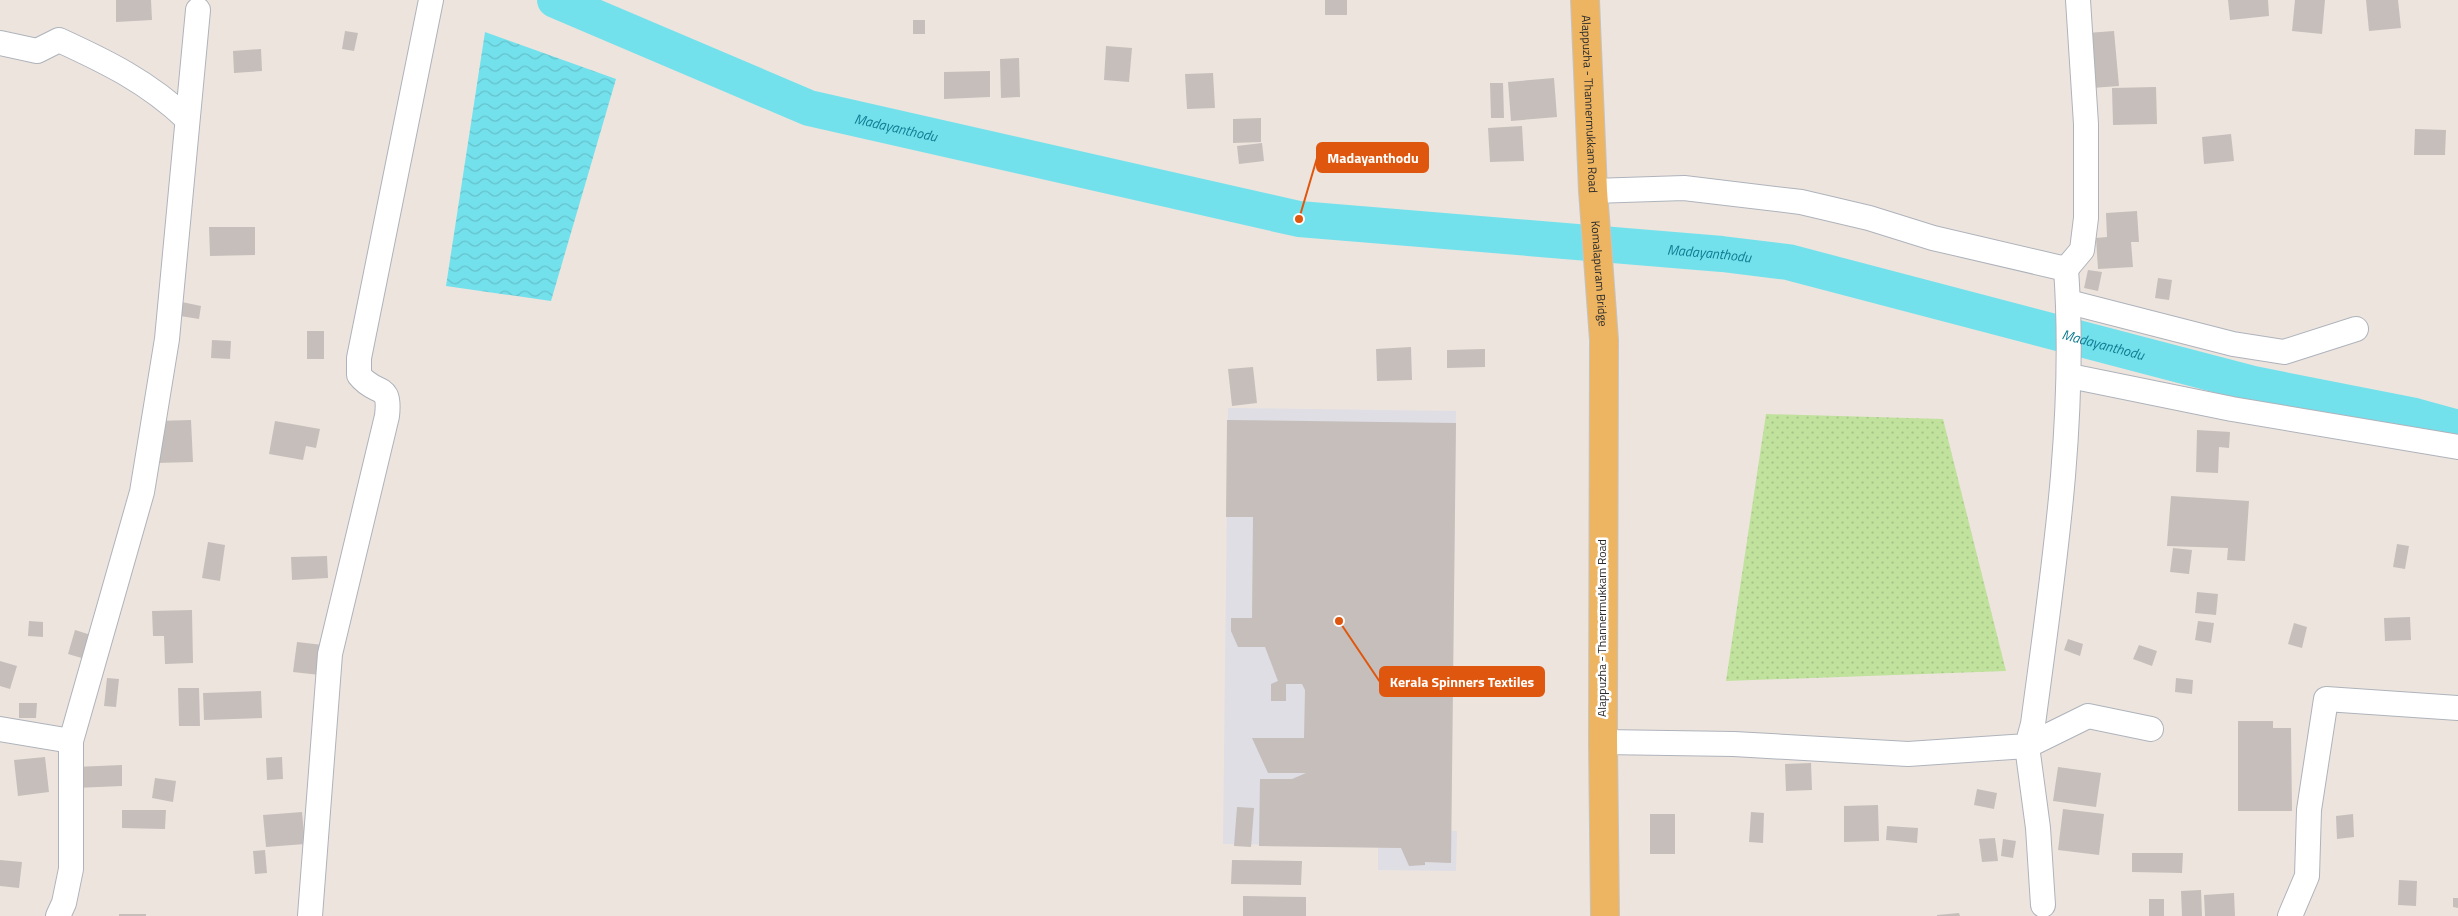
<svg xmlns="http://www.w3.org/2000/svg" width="2458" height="916" font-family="'Titillium Web',sans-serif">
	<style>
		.industrial { fill: #dfdee5 }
		.park { fill: url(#park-dots) }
		.water { fill: url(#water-waves) }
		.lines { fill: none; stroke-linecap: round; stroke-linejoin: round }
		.river { stroke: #73e1ec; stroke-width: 36 }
		.building { fill: #c5beba }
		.minor-casing { stroke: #aeb3bb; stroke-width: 26 }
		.primary-casing { stroke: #c4c4c4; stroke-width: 30 }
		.minor { stroke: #fff; stroke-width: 24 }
		.primary { stroke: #edb462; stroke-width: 28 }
		.labels { text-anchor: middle; stroke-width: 5; stroke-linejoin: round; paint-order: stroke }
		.street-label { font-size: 12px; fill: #2b2b2b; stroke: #fff }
		.water-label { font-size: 14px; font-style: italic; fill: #117c93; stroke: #fff }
		.leader { fill: none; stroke: #df570e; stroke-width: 2 }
		.callout-dot { fill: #df570e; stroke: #fff; stroke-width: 2 }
		.callout { fill: #df570e; stroke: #df570e; stroke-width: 2 }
		.callout-label { font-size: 14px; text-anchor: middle; font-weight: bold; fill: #fff }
	</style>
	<defs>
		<pattern id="park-dots" width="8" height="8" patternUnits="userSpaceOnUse" patternTransform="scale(1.25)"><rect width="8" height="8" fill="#c0e29c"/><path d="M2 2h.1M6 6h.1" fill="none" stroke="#a5c287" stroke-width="1.8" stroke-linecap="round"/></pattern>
		<pattern id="water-waves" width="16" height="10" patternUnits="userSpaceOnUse" patternTransform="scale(1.25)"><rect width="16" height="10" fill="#73e1ec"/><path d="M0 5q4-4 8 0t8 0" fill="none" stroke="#64c1cb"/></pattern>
	</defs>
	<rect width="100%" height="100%" fill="#ede4de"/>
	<!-- industrial -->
	<path class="industrial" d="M1228 408 1456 411 1451 831H1457L1456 871 1378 870V846L1223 844Z"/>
	<!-- park -->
	<path class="park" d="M1766 414 1943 419 2006 671 1726 681Z"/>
	<!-- water -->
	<path class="water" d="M485 32 616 79 551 301 446 286Z"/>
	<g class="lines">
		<!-- river -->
		<path class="river" id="s1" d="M555 0 809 108 1299 219 1722 254 1788 262 2253 384 2415 416 2458 428"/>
	</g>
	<!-- building -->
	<g class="building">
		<path d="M116 0H151L152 20 116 22Z"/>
		<rect x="1325" y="0" width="22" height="15"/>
		<path d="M2228 0H2268L2269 16 2230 20Z"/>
		<path d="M2295 0H2325L2322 34 2292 31Z"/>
		<path d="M2366 0H2398L2401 28 2369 31Z"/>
		<rect x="913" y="20" width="12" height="14"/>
		<path d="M345 31 358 33 354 51 342 49Z"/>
		<path d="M2114 31 2119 86 2092 88 2087 33Z"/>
		<path d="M1106 46 1132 48 1129 82 1104 80Z"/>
		<path d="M261 49 262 71 234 73 233 51Z"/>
		<path d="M1019 58 1020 97 1001 98 1000 59Z"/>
		<path d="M990 71V97L944 99V72Z"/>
		<path d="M1213 73 1215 108 1187 109 1185 74Z"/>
		<path d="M1554 78 1557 117 1511 121 1508 82Z"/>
		<path d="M1490 83H1503L1504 118H1491Z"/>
		<path d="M2156 87 2157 124 2113 125 2112 88Z"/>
		<path d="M1261 118V142L1233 143V119Z"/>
		<path d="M1522 126 1524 161 1490 162 1488 128Z"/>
		<path d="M2415 129 2446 130 2445 155H2414Z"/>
		<path d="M2231 134 2234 161 2204 164 2202 137Z"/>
		<path d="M1262 143 1264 161 1239 164 1237 146Z"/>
		<path d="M2137 211 2139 242H2131L2133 267 2098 269 2096 238 2107 237 2106 213Z"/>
		<path d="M209 227H255V255L210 256Z"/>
		<path d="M2088 270 2102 272 2098 291 2084 288Z"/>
		<path d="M2158 278 2172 280 2169 300 2155 298Z"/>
		<path d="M177 301 201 306 199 319 174 315Z"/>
		<rect x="307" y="331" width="17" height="28"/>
		<path d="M212 340 231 341 230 359 211 358Z"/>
		<path d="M1411 347 1412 380 1377 381 1376 349Z"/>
		<path d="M1485 349V367L1447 368V350Z"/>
		<path d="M1253 367 1257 403 1232 406 1228 369Z"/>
		<path d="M191 420 193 462 156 463 155 421Z"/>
		<path d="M1227 420 1456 423 1451 863 1425 862V865L1409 866 1401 848 1259 846 1260 779H1292L1306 773H1268L1252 738H1304L1305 690 1302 684H1286V701H1271V684L1278 681 1265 647H1238L1231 631V618H1252L1253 517H1226Z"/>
		<path d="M275 421 320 429 316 448 306 446 303 460 269 454Z"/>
		<path d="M2197 430 2230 432 2229 448 2219 447 2218 473 2196 472Z"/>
		<path d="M2171 496 2249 501 2245 561 2227 560 2228 548 2167 546Z"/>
		<path d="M208 542 225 545 220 581 202 578Z"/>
		<path d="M2397 544 2409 546 2405 569 2393 567Z"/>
		<path d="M2173 548 2192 550 2189 574 2170 572Z"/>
		<path d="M327 556 328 578 292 580 291 557Z"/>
		<path d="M2197 592 2218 594 2216 615 2195 613Z"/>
		<path d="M192 610 193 663 165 664 164 636H153L152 611Z"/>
		<path d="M2410 617 2411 640 2385 641 2384 618Z"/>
		<path d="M29 621 43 622V637L28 636Z"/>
		<path d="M2198 621 2214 623 2211 643 2195 640Z"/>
		<path d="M2294 623 2307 627 2302 648 2288 644Z"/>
		<path d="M75 630 91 635 85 659 68 654Z"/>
		<path d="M2068 639 2083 644 2080 656 2064 650Z"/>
		<path d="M297 642 323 645 320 675 293 672Z"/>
		<path d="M2139 645 2157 651 2152 666 2133 659Z"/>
		<path d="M0 661 17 666 10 689 0 686Z"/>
		<path d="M107 678 119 679 116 707 104 706Z"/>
		<path d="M2176 678 2193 680 2192 694 2175 692Z"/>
		<path d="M178 688H199L200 726H179Z"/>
		<path d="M261 691 262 718 204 720 203 693Z"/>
		<path d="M19 703H37L36 718H19Z"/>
		<path d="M2238 721H2273V728H2291L2292 811H2238Z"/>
		<path d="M45 757 49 792 18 796 14 760Z"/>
		<path d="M282 757 283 779 267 780 266 758Z"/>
		<path d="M1811 763 1812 790 1786 791 1785 764Z"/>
		<path d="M122 765V786L75 788V767Z"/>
		<path d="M2058 767 2101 773 2096 807 2053 801Z"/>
		<path d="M155 778 176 781 173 802 152 798Z"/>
		<path d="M1977 789 1997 793 1994 809 1974 805Z"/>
		<path d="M1878 805 1879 841 1844 842V806Z"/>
		<path d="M1237 807 1254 808 1251 847 1234 846Z"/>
		<path d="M2063 809 2104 814 2099 855 2058 850Z"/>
		<path d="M122 810H166L165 829 122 828Z"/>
		<path d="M302 812 305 844 266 847 263 815Z"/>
		<path d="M1751 812 1764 813 1763 843 1749 842Z"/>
		<rect x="1650" y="814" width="25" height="40"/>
		<path d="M2353 814 2354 837 2337 839 2336 816Z"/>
		<path d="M1887 826 1918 828 1917 843 1886 840Z"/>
		<path d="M1995 838 1998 861 1982 862 1979 839Z"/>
		<path d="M2003 839 2016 841 2013 858 2001 856Z"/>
		<path d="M265 850 267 873 255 874 253 851Z"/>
		<path d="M2132 853H2183L2182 873 2132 872Z"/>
		<path d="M0 860 22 862 19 888 0 886Z"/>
		<path d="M1232 860 1302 861 1301 885 1231 884Z"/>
		<path d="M2399 880 2417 881 2416 906 2398 905Z"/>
		<path d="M2201 890 2202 916H2182L2181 891Z"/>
		<path d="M2234 893 2235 916H2205L2204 895Z"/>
		<path d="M1243 896 1306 897V916H1243Z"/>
		<path d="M2453 898H2458V908L2453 907Z"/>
		<rect x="2149" y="899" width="15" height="17"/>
		<path d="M1959 913 1960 916H1937V915Z"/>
		<rect x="119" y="914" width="27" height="2"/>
	</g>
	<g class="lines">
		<!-- minor casing -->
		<g class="minor-casing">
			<g id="minor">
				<path d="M0 43 37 51 59 40C107 62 148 82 187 119"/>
				<path d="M1593 191 1684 188 1801 202 1869 218 1933 238 2066 269 2082 250 2086 218V124L2078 0"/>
				<path d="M2069 302 2233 344 2284 352 2356 329"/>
				<path d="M2070 376 2232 409 2458 447"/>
				<path d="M0 729 71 741"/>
				<path d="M1603 742 1734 744 1908 754 2027 746 2033 724C2053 573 2077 421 2066 269"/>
				<path d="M2043 905 2038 828 2027 746 2088 716 2151 729"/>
				<path d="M58 916 64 903 71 869V741L142 492 167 339 198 10"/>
				<path d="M310 916 330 654 387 416C391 381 376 397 359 375V358L431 0"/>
				<path d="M2290 916 2307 876 2309 810 2326 699 2458 708"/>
			</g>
		</g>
		<!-- primary casing -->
		<g class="primary-casing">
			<g id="primary">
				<path id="s2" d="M1585 0 1593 191 1604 340 1603 742 1605 916"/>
			</g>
		</g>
		<!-- minor -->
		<use href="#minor" class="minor"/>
		<!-- primary -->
		<use href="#primary" class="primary"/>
	</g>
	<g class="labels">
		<!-- street labels -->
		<g class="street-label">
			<text dy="4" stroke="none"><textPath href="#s2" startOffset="104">Alappuzha - Thannermukkam Road</textPath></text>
			<text dy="4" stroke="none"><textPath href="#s2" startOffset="274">Komalapuram Bridge</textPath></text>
			<text transform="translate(1602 628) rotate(-90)" y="4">Alappuzha - Thannermukkam Road</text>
		</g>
		<!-- water labels -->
		<g class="water-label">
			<text dy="5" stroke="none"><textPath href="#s1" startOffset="365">Madayanthodu</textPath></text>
			<text dy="5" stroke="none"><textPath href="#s1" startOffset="1190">Madayanthodu</textPath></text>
			<text dy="5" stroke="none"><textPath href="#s1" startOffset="1595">Madayanthodu</textPath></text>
		</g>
	</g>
	<!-- callouts -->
	<path class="leader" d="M1299 219L1317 158M1339 621L1380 682"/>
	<g class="callout-dot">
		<circle cx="1299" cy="219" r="5"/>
		<circle cx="1339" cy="621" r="5"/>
	</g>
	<g class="callout">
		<rect x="1317" y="143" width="111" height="29" rx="5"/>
		<rect x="1380" y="667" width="164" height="29" rx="5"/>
	</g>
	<g class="callout-label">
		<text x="1373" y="163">Madayanthodu</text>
		<text x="1462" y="687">Kerala Spinners Textiles</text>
	</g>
</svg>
